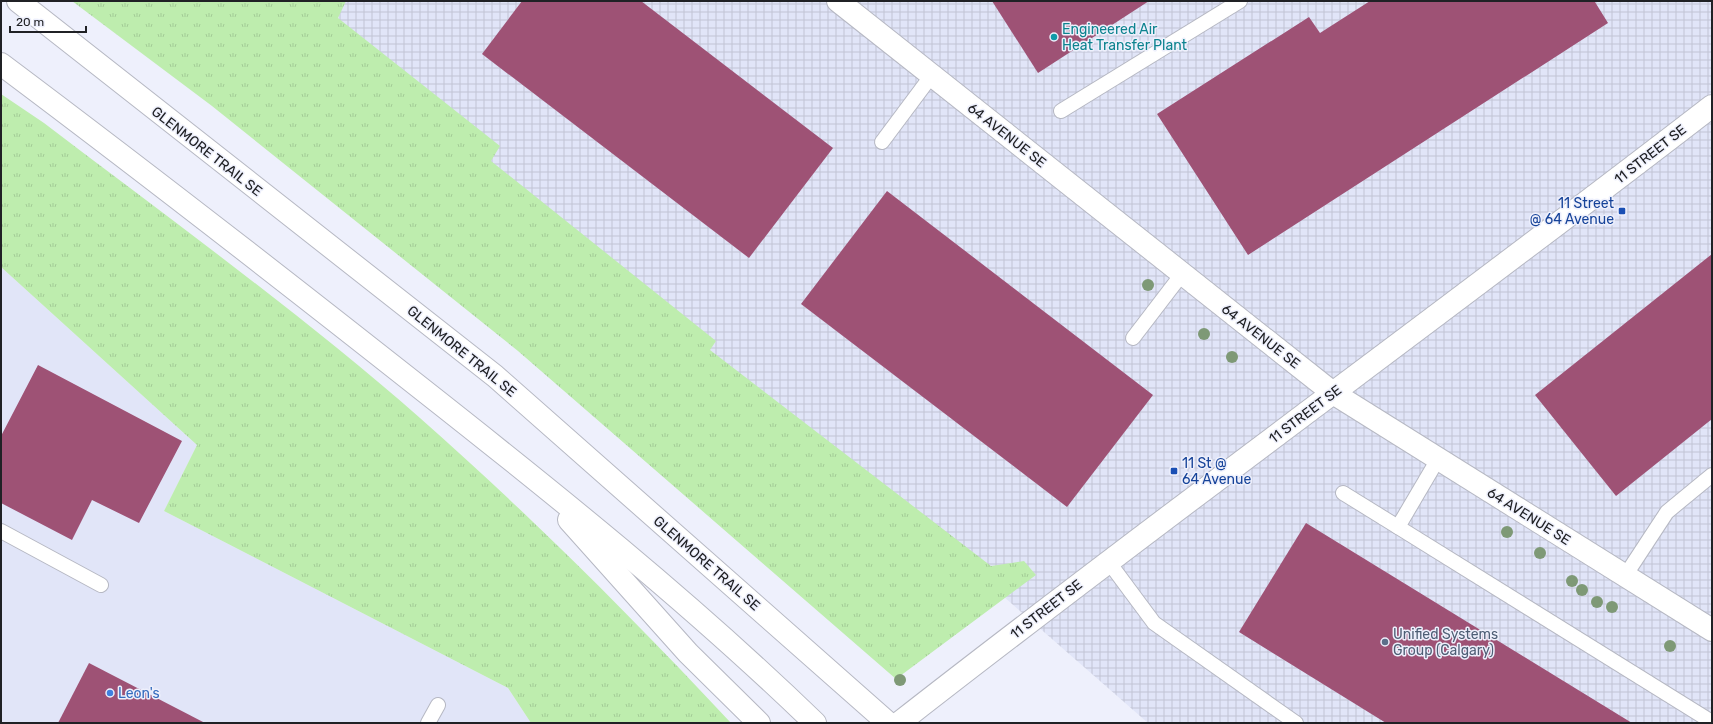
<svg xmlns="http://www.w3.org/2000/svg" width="1713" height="724" font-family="Rubik,sans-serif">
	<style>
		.built { fill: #e1e5f8 }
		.industrial { fill: url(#industrial-grid) }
		.grass { fill: url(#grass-tufts) }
		.building { fill: #9e5275 }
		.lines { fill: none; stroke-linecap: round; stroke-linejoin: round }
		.lane-casing { stroke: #b6b8c3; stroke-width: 16 }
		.street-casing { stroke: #b6b8c3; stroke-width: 24 }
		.secondary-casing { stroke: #b6b8c3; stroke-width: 24 }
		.highway-casing { stroke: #b6b8c3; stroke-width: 24 }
		.lane { stroke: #fff; stroke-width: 14 }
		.street { stroke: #fff; stroke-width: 22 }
		.secondary { stroke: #fff; stroke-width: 22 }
		.highway { stroke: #fff; stroke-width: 22 }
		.tree { fill: #7e9976 }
		.culture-dot { fill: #0f9aa8; stroke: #eef0fc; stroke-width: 1.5 }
		.transit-dot { fill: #1a4fb4; stroke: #eef0fc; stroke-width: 1.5 }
		.service-dot { fill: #5c6f8a; stroke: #eef0fc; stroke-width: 1.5 }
		.shop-dot { fill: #3f7fe0; stroke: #eef0fc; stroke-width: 1.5 }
		.labels { text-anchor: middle; stroke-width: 3; stroke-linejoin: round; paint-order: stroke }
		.culture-label { font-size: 14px; fill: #0d838f; stroke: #eef0fc; text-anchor: start }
		.street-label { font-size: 14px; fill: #202125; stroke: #eef0fc }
		.transit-label { font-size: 14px; fill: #164399; stroke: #eef0fc; text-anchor: end }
		.service-label { font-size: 14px; fill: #4e5e75; stroke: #eef0fc; text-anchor: start }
		.shop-label { font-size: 14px; fill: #366cbe; stroke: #eef0fc; text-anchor: start }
	</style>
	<defs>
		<pattern id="industrial-grid" width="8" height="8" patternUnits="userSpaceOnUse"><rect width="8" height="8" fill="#e1e5f8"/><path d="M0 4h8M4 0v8" fill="none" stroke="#c1c4d4"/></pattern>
		<pattern id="grass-tufts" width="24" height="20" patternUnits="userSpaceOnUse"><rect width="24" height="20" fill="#beedae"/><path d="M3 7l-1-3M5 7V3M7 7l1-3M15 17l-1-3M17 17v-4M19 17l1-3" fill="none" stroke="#a3cb96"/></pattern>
	</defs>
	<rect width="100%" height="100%" fill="#eef0fc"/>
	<!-- built -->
	<path class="built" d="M1 267 197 445 164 511 508 688 531 723H1Z"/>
	<!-- industrial -->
	<path class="industrial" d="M329 1H1712V723H1148L1003 596 308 25Z"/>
	<!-- grass -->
	<g class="grass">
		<path d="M72 1H346L338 18 500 146 491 161 716 341 710 350 991 566 1024 561 1036 575 896 679 518 351 212 106Z"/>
		<path d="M1 94 44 123C170 219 300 313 420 418 529 514 632 617 731 723H531L508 688 164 511 197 445 1 267Z"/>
	</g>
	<!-- building -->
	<g class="building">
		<path d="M522 1H641L833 148 749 258 482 54Z"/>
		<path d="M992 1H1149L1038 73Z"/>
		<path d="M1370 1H1597L1595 2 1608 23 1248 255 1157 114 1309 17 1320 33Z"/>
		<path d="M887 191 1153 395 1067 507 801 304Z"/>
		<path d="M1712 254V419L1616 496 1535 395Z"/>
		<path d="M38 365 182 441 139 523 92 500 72 540 1 503V436Z"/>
		<path d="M1306 523 1632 723H1386L1239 632Z"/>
		<path d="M89 663 205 723H58Z"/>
	</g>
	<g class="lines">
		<!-- lane casing -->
		<g class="lane-casing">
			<g id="lane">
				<path d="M1061 111 1240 1"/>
				<path d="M882 142 932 75"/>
				<path d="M1133 338 1182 274"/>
				<path d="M1438 459 1398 527 1712 722"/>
				<path d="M1343 493 1398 527"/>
				<path d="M1 531 101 585"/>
				<path d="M1108 561 1154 623 1296 723"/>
				<path d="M1625 576 1667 512 1712 475"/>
				<path d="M428 723 438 705"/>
			</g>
		</g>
		<!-- street casing -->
		<g class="street-casing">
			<path id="street" d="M838 1 1333 393 1712 630"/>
		</g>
		<!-- secondary casing -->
		<g class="secondary-casing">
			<path id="secondary" d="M899 723C1167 513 1443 314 1712 106"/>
		</g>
		<!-- highway casing -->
		<g class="highway-casing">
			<g id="highway">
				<path d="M18 1 495 376 888 723"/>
				<path d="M1 64C141 169 280 277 418 386 554 493 690 602 815 723"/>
				<path d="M569 520 688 653 759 723"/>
			</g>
		</g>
		<!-- lane -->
		<use href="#lane" class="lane"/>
		<!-- street -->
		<use href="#street" class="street"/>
		<!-- secondary -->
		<use href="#secondary" class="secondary"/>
		<!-- highway -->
		<use href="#highway" class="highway"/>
	</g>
	<!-- trees -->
	<g class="tree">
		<circle cx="1148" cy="285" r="6"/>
		<circle cx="1204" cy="334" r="6"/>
		<circle cx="1232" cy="357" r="6"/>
		<circle cx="1507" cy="532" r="6"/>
		<circle cx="1540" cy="553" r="6"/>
		<circle cx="1572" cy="581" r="6"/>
		<circle cx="1582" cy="590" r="6"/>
		<circle cx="1597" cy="602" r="6"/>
		<circle cx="1612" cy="607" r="6"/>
		<circle cx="1670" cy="646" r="6"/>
		<circle cx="900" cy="680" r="6"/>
	</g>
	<!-- markers -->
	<circle class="culture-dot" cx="1054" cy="37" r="4"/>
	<g class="transit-dot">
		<rect x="1618" y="207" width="8" height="8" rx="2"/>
		<rect x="1170" y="467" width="8" height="8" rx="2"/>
	</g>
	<circle class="service-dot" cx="1385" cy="642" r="4"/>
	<circle class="shop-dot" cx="110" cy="693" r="4"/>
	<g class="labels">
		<!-- culture labels -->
		<g class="culture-label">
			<text x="1062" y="34">Engineered Air<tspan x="1062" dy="16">Heat Transfer Plant</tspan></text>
		</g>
		<!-- street labels -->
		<g class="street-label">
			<text transform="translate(1007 135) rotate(38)" y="5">64 AVENUE SE</text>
			<text transform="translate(207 151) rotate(38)" y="5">GLENMORE TRAIL SE</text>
			<text transform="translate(1650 154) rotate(-38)" y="5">11 STREET SE</text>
			<text transform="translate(1261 336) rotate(38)" y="5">64 AVENUE SE</text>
			<text transform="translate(462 351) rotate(39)" y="5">GLENMORE TRAIL SE</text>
			<text transform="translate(1305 414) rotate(-37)" y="5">11 STREET SE</text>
			<text transform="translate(1529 516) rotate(32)" y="5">64 AVENUE SE</text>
			<text transform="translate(707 563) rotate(41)" y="5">GLENMORE TRAIL SE</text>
			<text transform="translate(1046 609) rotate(-38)" y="5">11 STREET SE</text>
		</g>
		<!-- transit labels -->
		<g class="transit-label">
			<text x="1614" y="208">11 Street<tspan x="1614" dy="16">@ 64 Avenue</tspan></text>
			<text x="1182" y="468" text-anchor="start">11 St @<tspan x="1182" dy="16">64 Avenue</tspan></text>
		</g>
		<!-- service labels -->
		<g class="service-label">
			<text x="1393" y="639">Unified Systems<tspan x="1393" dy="16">Group (Calgary)</tspan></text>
		</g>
		<!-- shop labels -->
		<g class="shop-label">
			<text x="118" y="698">Leon's</text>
		</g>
	</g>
	<!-- border -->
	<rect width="1713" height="724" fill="none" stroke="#202125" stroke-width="4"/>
	<!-- scale -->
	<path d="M10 26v6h76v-6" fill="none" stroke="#202125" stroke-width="2"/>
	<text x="16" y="26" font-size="12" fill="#202125" stroke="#eef0fc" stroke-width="3" paint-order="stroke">20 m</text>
</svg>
